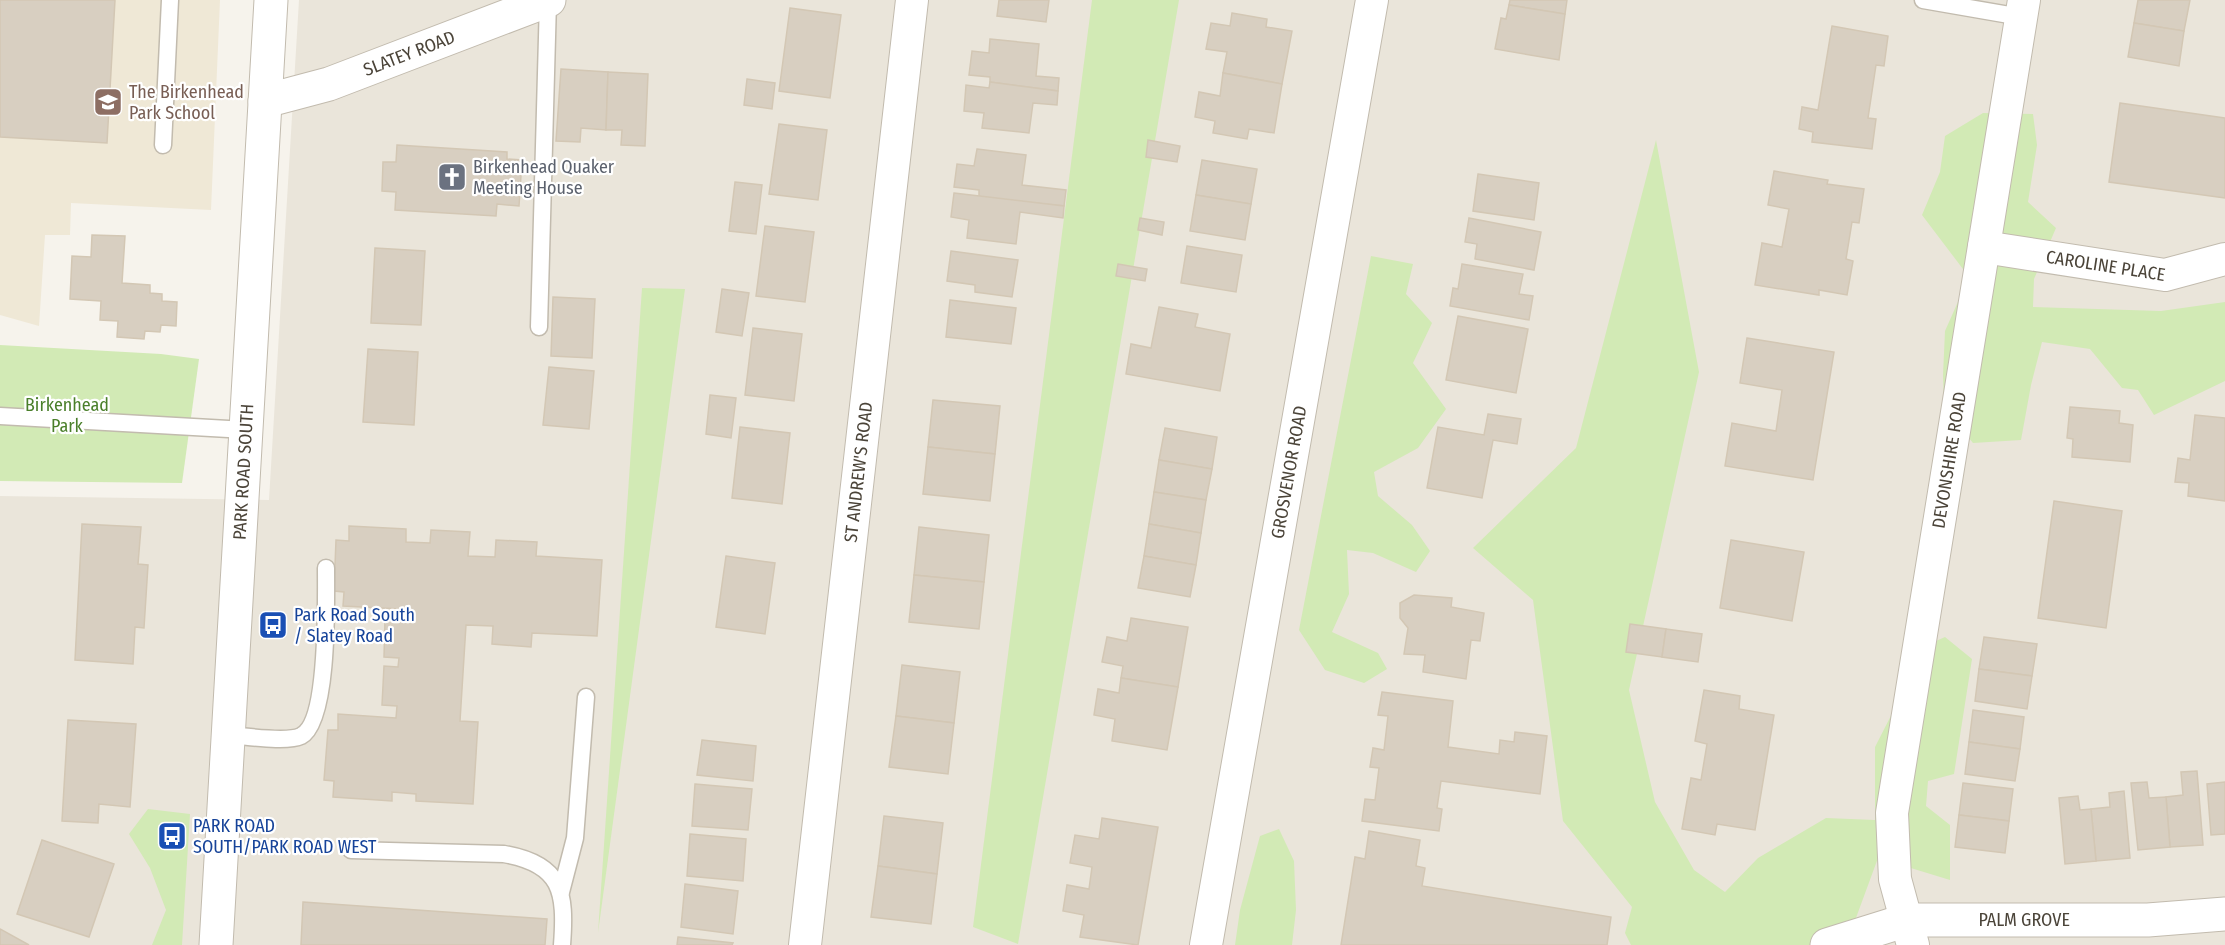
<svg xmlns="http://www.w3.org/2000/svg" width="2225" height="945" font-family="'Fira Sans Condensed',sans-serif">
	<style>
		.residential { fill: #eae5da }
		.education { fill: #efe8d6 }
		.green { fill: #d2eab5 }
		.building { fill: #d8cfc1; stroke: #d3c7b4; stroke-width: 1.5 }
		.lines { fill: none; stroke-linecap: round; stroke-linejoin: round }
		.service-casing { stroke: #c2bbae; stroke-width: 19 }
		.minor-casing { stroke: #c2bbae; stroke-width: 34 }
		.tertiary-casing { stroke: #c2bbae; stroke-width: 35 }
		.service { stroke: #fff; stroke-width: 16 }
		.minor { stroke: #fff; stroke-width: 32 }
		.tertiary { stroke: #fff; stroke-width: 33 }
		.labels { text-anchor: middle; stroke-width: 4.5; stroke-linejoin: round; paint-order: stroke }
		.street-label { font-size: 18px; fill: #4b4439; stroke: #fff }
		.education-label { font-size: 18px; fill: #785e54; stroke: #fff; text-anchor: start }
		.worship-label { font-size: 18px; fill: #5b616d; stroke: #fff; text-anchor: start }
		.park-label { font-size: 18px; fill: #4a7f2a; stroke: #fff }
		.transit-label { font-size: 18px; fill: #164399; stroke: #fff; text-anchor: start }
	</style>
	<rect width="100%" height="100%" fill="#f6f3ec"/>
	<!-- residential -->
	<path class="residential" d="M299 0H2225V945H0V496L269 500Z"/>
	<!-- education -->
	<path class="education" d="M0 0H220L211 210 71 203 70 235H45L39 326 0 315Z"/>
	<!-- green -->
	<g class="green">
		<path d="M1092 0H1179L1018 944 973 927Z"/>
		<path d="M1983 113 2033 114 2037 145 2028 202 2056 228 2034 279 2033 307 2161 311 2225 302V381L2154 415 2138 390 2122 388 2090 349 2042 342 2031 385 2021 440 1973 443 1944 407 1943 375 1945 331 1969 277 1922 215 1940 172 1945 136Z"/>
		<path d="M1656 140 1699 372 1629 690 1655 802 1694 870 1725 892 1758 858 1826 818 1875 820V747L1927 645 1945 637 1972 659 1954 774 1928 781 1926 806 1950 825V880L1878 858 1853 926 1822 945H1631L1625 933 1632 907 1563 821 1533 600 1473 548 1576 448Z"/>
		<path d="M1371 256 1413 264 1406 294 1432 323 1413 363 1446 409 1418 448 1374 472 1378 496 1412 525 1430 551 1416 572 1373 553 1347 550 1349 594 1332 632 1378 653 1387 669 1364 683 1325 670 1299 630Z"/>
		<path d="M642 288 685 289 598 933Z"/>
		<path d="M0 345 161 354 199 359 182 483 0 481Z"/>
		<path d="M148 809 190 814 182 945H152L166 910 150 868 129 834Z"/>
		<path d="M1279 829 1294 861 1296 910 1292 945H1235L1240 910 1260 836Z"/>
	</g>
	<!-- building -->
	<g class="building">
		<path d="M0 0H115L107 143 0 137Z"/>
		<path d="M999 0H1049L1046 22 997 16Z"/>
		<path d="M1510 0H1567L1565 14 1509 5Z"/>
		<path d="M2138 0H2190L2184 31 2134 23Z"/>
		<path d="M1509 5 1565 14 1559 60 1495 49 1501 18 1506 19Z"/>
		<path d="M790 8 841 15 830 98 779 91Z"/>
		<path d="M1232 13 1267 19 1266 27 1292 31 1282 84 1223 73 1227 52 1206 49 1211 23 1230 26Z"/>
		<path d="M2134 23 2184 31 2179 66 2128 57Z"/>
		<path d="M1832 26 1888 36 1884 66 1876 65 1868 118 1876 119 1872 149 1812 142 1813 132 1799 129 1802 107 1818 110Z"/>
		<path d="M990 39 1039 44 1036 76 1059 78 1058 91 990 82V77L969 75 972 51 989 53Z"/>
		<path d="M561 69 608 72 606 130 581 128 580 142 556 141Z"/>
		<path d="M608 72 648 74 645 146 621 145 622 130H606Z"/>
		<path d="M1223 73 1282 84 1274 133 1249 129 1247 139 1213 133 1215 121 1195 117 1199 92 1220 96Z"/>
		<path d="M747 79 775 83 772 109 744 105Z"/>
		<path d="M990 82 1058 91 1057 105 1033 103 1029 133 982 128 984 113 964 111 966 85 989 88Z"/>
		<path d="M2120 103 2225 118V198L2109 182Z"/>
		<path d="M779 124 827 130 818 200 769 194Z"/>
		<path d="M1148 140 1180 146 1177 162 1146 157Z"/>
		<path d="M397 145 507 152V159L522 160 519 206 497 204 496 216 395 210 396 192 382 191 383 162H396Z"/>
		<path d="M977 149 1026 155 1022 185 1066 190 1064 206 979 197V190L954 187 957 164 974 166Z"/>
		<path d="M1202 160 1257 169 1251 204 1196 195Z"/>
		<path d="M1774 171 1828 180 1827 184 1864 189 1859 223 1852 222 1846 259 1853 261 1847 295 1819 290V295L1755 285 1762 243 1782 247 1789 209 1768 205Z"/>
		<path d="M1478 174 1539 183 1534 220 1473 211Z"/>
		<path d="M735 182 762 185 756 234 729 231Z"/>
		<path d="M954 193 1064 206 1063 218 1020 212 1016 244 967 238 969 220 951 217Z"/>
		<path d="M1196 195 1251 204 1245 240 1190 231Z"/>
		<path d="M1140 218 1164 222 1162 235 1138 230Z"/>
		<path d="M1469 218 1541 232 1534 270 1475 259 1477 244 1465 242Z"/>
		<path d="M765 226 814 232 805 302 756 296Z"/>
		<path d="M92 235 125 236 122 283 150 285V293L162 294V301L177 302 176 326 161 325 160 332 145 331 144 339 117 337 118 321 100 320 101 301 70 299 72 256 91 257Z"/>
		<path d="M1187 246 1242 255 1236 292 1181 283Z"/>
		<path d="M375 248 425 251 421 325 371 323Z"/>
		<path d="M951 251 1018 260 1012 297 975 292V285L947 281Z"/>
		<path d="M1118 264 1147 269 1145 281 1116 276Z"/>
		<path d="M1462 264 1523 274 1519 294 1533 296 1529 320 1450 306 1453 288 1458 289Z"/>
		<path d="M722 289 749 293 742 336 716 332Z"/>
		<path d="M553 297 595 299 592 358 551 356Z"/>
		<path d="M950 300 1016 308 1011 344 946 337Z"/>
		<path d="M1159 307 1198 314 1195 327 1230 334 1220 391 1126 374 1131 344 1151 348Z"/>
		<path d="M1458 316 1528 329 1516 393 1446 380Z"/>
		<path d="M753 328 802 334 794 401 745 395Z"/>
		<path d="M1747 338 1834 352 1813 480 1725 466 1732 423 1776 431 1782 390 1740 383Z"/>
		<path d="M368 349 418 352 414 425 363 422Z"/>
		<path d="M549 367 594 371 589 429 543 425Z"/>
		<path d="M710 395 736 398 731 438 706 434Z"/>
		<path d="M933 400 1000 406 995 454 928 447Z"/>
		<path d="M2070 407 2120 411 2119 423 2133 425 2130 462 2072 457 2073 439 2067 438Z"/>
		<path d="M1488 414 1521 419 1517 444 1493 440 1482 498 1427 488 1438 427 1484 435Z"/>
		<path d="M2195 415 2225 418V501L2188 496 2189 483 2175 482 2178 458 2190 460Z"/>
		<path d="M740 427 790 433 782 504 732 498Z"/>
		<path d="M1165 428 1217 437 1212 469 1159 460Z"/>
		<path d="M928 447 995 454 990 501 923 494Z"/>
		<path d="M1159 460 1212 469 1206 500 1154 492Z"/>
		<path d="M1154 492 1206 500 1201 533 1149 524Z"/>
		<path d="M2054 501 2122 511 2106 628 2038 618Z"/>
		<path d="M82 524 141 527 138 564 148 565 144 628 135 627 133 664 75 660Z"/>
		<path d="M1149 524 1201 533 1196 565 1144 556Z"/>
		<path d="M349 526 406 529V542L430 543 431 530 470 532 468 556 495 557 496 540 537 542 536 556 602 560 597 636 532 633 531 647 492 644 493 626 466 625 460 721 478 722 473 804 416 801V794L392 792V801L333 797 334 781 324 780 328 730H338V714L396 718 397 706 382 705 384 666 398 667 399 658 384 657 385 619 399 620 400 609 343 606 344 592 334 591 336 540 349 541Z"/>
		<path d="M919 527 989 535 984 582 914 575Z"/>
		<path d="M1731 540 1804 552 1792 621 1720 608Z"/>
		<path d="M726 556 775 563 765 634 716 627Z"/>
		<path d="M1144 556 1196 565 1190 597 1138 588Z"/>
		<path d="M914 575 984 582 979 629 909 622Z"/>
		<path d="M1414 595 1452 598 1451 607 1484 613 1480 641 1471 640 1466 679 1423 672 1425 655 1404 654 1408 628 1400 618V603Z"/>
		<path d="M1131 618 1188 627 1178 687 1121 678 1123 666 1102 662 1107 637 1127 641Z"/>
		<path d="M1630 624 1666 629 1662 657 1626 652Z"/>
		<path d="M1666 629 1702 634 1698 662 1662 657Z"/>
		<path d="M1984 637 2037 644 2032 676 1979 669Z"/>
		<path d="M902 665 960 672 954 723 896 716Z"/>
		<path d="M1979 669 2032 676 2027 709 1975 701Z"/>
		<path d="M1121 678 1178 687 1167 750 1112 741 1115 719 1094 715 1098 689 1119 693Z"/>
		<path d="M1704 690 1740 696 1739 709 1774 715 1755 830 1717 824 1715 835 1682 829 1691 778 1701 780 1707 744 1695 741Z"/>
		<path d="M1382 692 1453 701 1448 747 1499 754 1500 740 1514 742 1515 732 1547 736 1540 794 1441 781 1437 808 1442 809 1439 831 1362 821 1365 799 1375 800 1379 768 1370 767 1373 748 1384 750 1388 716 1378 715Z"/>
		<path d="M1973 710 2024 717 2020 749 1969 742Z"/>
		<path d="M896 716 954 723 948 774 889 767Z"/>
		<path d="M68 720 136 724 130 807 99 804 98 823 62 821Z"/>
		<path d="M702 740 756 746 753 781 697 775Z"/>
		<path d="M1969 742 2020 749 2015 781 1965 774Z"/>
		<path d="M2197 771 2203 845 2170 847 2166 797 2183 795 2181 772Z"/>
		<path d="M2147 782 2149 798 2166 797 2170 847 2138 850 2131 783Z"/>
		<path d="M2225 782V834L2211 835 2207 784Z"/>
		<path d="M1963 783 2013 789 2009 821 1959 815Z"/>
		<path d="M695 784 752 789 748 830 692 826Z"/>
		<path d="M2124 791 2130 858 2096 861 2091 809 2110 807 2109 793Z"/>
		<path d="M2078 796 2080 810 2091 809 2096 861 2065 864 2059 798Z"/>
		<path d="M1959 815 2009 821 2005 853 1955 847Z"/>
		<path d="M884 816 943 823 937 874 878 866Z"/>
		<path d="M1102 818 1158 827 1138 945 1080 937 1084 915 1063 911 1067 885 1089 889 1092 867 1070 863 1075 835 1099 839Z"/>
		<path d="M1369 831 1420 840 1416 866 1425 868 1422 886 1611 917 1607 945H1341L1355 857 1365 859Z"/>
		<path d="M690 834 746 839 743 881 687 876Z"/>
		<path d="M42 840 114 864 89 937 17 914Z"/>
		<path d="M878 866 937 874 931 924 871 917Z"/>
		<path d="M685 884 738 891 733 934 681 927Z"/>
		<path d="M303 902 547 919 545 945H301Z"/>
		<path d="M0 929 29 945H0Z"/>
		<path d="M678 937 733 943 732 945H677Z"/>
	</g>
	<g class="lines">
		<!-- service casing -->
		<g class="service-casing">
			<g id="service">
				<path d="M1923 0 2021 17"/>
				<path d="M163 145 170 0"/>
				<path d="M539 327 548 1"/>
				<path d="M0 416 246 430"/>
				<path d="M228 735C246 736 286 743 301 736 329 722 326 599 326 568"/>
				<path d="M351 850 504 854C562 864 566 892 562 945"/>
				<path d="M561 892 575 838 586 697"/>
			</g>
		</g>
		<!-- minor casing -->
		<g class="minor-casing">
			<g id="minor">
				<path id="s1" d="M1984 247 2165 275 2225 259"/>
				<path id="s2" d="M805 945 912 0"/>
				<path id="s3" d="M1206 945 1372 0"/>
				<path id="s4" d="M1913 945 1895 879 1892 813 2024 0"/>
			</g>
		</g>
		<!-- tertiary casing -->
		<g class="tertiary-casing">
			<g id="tertiary">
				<path id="s5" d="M265 101 329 84 549 0"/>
				<path id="s6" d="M216 945 271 0"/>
				<path id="s7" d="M1827 945 1907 920H2148L2225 914"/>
			</g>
		</g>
		<!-- service -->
		<use href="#service" class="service"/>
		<!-- minor -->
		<use href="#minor" class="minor"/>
		<!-- tertiary -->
		<use href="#tertiary" class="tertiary"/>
	</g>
	<!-- icons -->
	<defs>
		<g id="school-square" transform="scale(1.5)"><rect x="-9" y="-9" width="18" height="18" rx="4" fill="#8d6e63" stroke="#fff"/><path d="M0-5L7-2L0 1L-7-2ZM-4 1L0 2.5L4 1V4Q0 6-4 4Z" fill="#fff"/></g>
		<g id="church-square" transform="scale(1.5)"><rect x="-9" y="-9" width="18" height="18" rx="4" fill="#6b7280" stroke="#fff"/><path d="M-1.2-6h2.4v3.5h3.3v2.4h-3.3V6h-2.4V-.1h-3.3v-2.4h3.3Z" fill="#fff"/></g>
		<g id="bus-square" transform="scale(1.5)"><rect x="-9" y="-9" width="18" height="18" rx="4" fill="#1a4fb4" stroke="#fff"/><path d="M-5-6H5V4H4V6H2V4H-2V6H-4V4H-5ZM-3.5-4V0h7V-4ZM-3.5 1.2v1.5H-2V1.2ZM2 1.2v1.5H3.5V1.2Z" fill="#fff"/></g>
	</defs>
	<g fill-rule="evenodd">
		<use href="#school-square" x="108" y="102"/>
		<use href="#church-square" x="452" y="177"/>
		<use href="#bus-square" x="273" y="625"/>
		<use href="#bus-square" x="172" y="836"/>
	</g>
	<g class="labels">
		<!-- street labels -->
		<g class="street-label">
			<text dy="6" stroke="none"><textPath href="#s5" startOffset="152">SLATEY ROAD</textPath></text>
			<text dy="6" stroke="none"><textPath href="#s1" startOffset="123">CAROLINE PLACE</textPath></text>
			<text dy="6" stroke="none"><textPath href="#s4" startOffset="492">DEVONSHIRE ROAD</textPath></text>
			<text dy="6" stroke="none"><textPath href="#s2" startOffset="476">ST ANDREW'S ROAD</textPath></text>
			<text dy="6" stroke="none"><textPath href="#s3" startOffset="480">GROSVENOR ROAD</textPath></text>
			<text dy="6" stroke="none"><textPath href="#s6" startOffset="474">PARK ROAD SOUTH</textPath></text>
			<text dy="6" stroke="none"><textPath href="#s7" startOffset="201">PALM GROVE</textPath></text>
		</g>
		<!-- education labels -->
		<g class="education-label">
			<text x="129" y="98">The Birkenhead<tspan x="129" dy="21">Park School</tspan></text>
		</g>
		<!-- worship labels -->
		<g class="worship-label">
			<text x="473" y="173">Birkenhead Quaker<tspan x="473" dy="21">Meeting House</tspan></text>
		</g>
		<!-- park labels -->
		<g class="park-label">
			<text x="67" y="411">Birkenhead<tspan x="67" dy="21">Park</tspan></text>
		</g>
		<!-- transit labels -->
		<g class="transit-label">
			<text x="294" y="621">Park Road South<tspan x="294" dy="21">/ Slatey Road</tspan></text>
			<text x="193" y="832">PARK ROAD<tspan x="193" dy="21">SOUTH/PARK ROAD WEST</tspan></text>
		</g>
	</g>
</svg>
